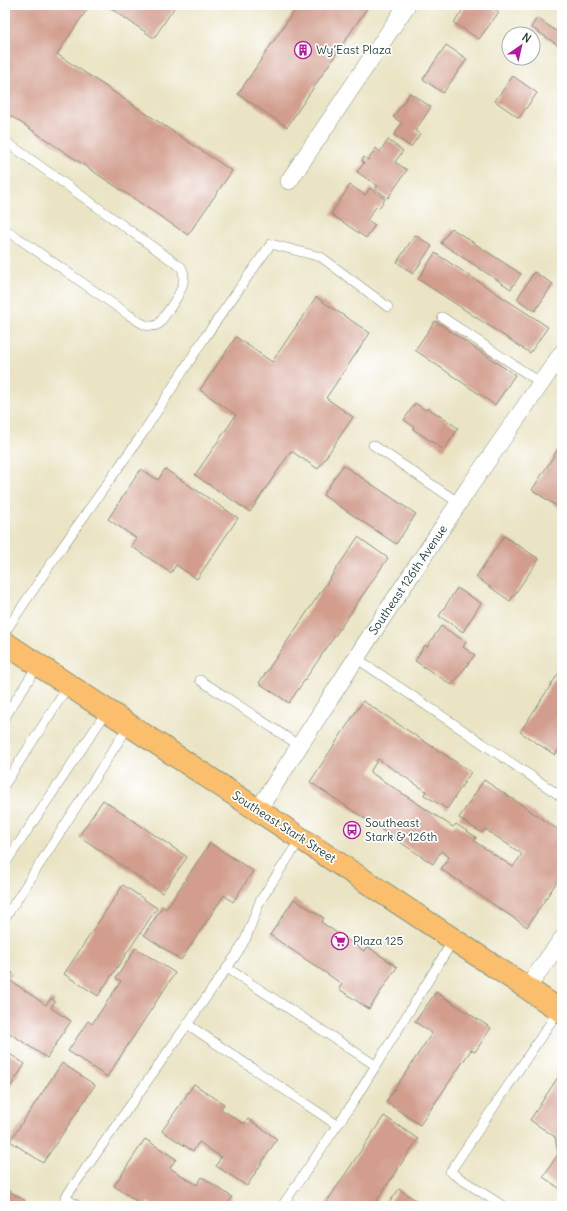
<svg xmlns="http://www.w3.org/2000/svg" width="567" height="1211" font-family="Delius,sans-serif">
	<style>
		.building { fill: #d29d8d }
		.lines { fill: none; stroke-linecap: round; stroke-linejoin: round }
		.service-casing { stroke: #84907c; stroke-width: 10 }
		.minor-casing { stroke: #84907c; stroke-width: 18 }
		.primary-casing { stroke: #84907c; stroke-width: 24 }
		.service { stroke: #fff; stroke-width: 9 }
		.minor { stroke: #fff; stroke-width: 17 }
		.primary { stroke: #fabe6d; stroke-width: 22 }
		.labels { text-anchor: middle; stroke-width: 3.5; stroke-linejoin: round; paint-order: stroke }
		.poi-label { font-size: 12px; fill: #1f3d34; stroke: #fff; text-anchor: start }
		.street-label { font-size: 12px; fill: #1f3d34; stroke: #fff }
	</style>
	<rect width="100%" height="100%" fill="#fff"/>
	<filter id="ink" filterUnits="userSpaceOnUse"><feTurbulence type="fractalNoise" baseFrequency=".025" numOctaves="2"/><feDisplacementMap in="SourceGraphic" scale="8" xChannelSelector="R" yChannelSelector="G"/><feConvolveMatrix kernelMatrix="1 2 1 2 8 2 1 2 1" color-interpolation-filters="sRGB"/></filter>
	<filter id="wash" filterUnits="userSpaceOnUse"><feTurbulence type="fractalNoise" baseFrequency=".012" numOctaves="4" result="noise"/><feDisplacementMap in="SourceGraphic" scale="16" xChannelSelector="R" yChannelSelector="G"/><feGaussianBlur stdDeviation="0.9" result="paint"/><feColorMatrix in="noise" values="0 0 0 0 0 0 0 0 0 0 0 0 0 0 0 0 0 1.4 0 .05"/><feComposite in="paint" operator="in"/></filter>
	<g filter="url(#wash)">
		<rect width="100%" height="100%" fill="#eae4c4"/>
		<g id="blocks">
			<!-- building -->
			<g class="building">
				<path d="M5 5H90L57 54 232 171 188 235 5 112Z"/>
				<path d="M110 5H176L154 38 109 7Z"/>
				<path d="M298 5H369L287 127 238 94Z"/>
				<path d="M466 5H488L499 12 479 39 454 23Z"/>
				<path d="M537 18 562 35V48L531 27Z"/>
				<path d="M446 45 467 59 443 93 423 79Z"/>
				<path d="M513 76 537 93 519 118 495 101Z"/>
				<path d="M410 93 431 107 415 131 420 134 411 147 394 135 402 123 393 117Z"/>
				<path d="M388 140 403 151 395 162 407 170 388 198 375 189 378 186 357 172 364 163 362 161 364 157 368 160 376 148 380 152Z"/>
				<path d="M350 185 365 195 370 188 385 199 379 208 376 207 367 220 375 225 366 238 331 214Z"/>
				<path d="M451 228 521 274 511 289 441 243Z"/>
				<path d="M415 235 432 246 413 274 397 262Z"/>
				<path d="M435 253 548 327 530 353 418 279Z"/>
				<path d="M534 272 553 284 535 311 517 299Z"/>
				<path d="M316 297 370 333 326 398 353 417 318 469 291 451 250 512 195 475 236 415 200 390 236 337 272 362Z"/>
				<path d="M435 321 515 375 495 405 415 350Z"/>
				<path d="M415 403 426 410 428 408 458 428 444 450 413 429 414 427 404 420Z"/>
				<path d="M558 449 562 452V501L558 507 532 490Z"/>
				<path d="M343 465 416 514 396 544 323 495Z"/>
				<path d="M141 469 158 480 165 469 238 518 197 579 176 565 171 573 131 546 136 538 108 519Z"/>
				<path d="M504 536 539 559 510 601 476 577Z"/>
				<path d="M358 537 388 558 289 703 259 683Z"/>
				<path d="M457 588 481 603 463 632 439 616Z"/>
				<path d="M441 626 466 642 463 647 475 655 452 685 415 661 425 645 427 647Z"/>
				<path d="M562 668V744L555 755 520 732Z"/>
				<path d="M363 701 471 772 447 809 424 795 426 791 378 759 370 772 453 827 456 824 476 837 474 841 513 867 522 854 485 829 482 833 459 818 484 780 562 832V874L527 927 441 869 449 857 441 851 433 864 310 782Z"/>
				<path d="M103 800 187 857 162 893 79 836Z"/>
				<path d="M210 843 253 871 233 902 224 895 181 960 144 935 163 906 166 909Z"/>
				<path d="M123 885 157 908 98 996 64 974Z"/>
				<path d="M294 899 324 918 321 922 364 951 367 946 397 967 369 1009 339 989 342 984 270 935Z"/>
				<path d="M136 948 175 973 107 1077 68 1051 88 1021 92 1024 121 981 116 978Z"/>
				<path d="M9 971 13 973 8 979 46 1005 51 998 55 1001 51 1008 71 1021 47 1058 5 1030V977Z"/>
				<path d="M436 992 491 1028 475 1052 471 1050 420 1125 386 1102 432 1033 415 1022Z"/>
				<path d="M5 1051 25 1064 5 1095Z"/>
				<path d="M62 1063 95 1085 43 1163 10 1141Z"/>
				<path d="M558 1077 562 1079V1190L543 1177 558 1154 555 1137 530 1120Z"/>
				<path d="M194 1084 224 1104 221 1109 244 1124 248 1119 277 1139 247 1186 216 1166 221 1157 199 1142 193 1151 162 1131Z"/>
				<path d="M384 1116 418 1139 373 1206H324Z"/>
				<path d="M145 1139 176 1159 170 1168 197 1185 202 1177 232 1197 227 1206H155L148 1202 146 1206H144L114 1186Z"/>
				<path d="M5 1188 25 1201 21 1206H5Z"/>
				<path d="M399 1189 414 1199 424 1206H387Z"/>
			</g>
		</g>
	</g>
	<g filter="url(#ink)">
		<use href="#blocks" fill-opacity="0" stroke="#84907c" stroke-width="1"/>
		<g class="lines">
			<!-- service casing -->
			<g class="service-casing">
				<g id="service">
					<path d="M5 141 181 267C192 283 168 310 159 324 148 330 140 322 129 315L5 229"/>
					<path d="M442 317 541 383"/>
					<path d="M373 445 459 503"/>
					<path d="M5 632 58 553 143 433 205 337 271 244 321 257 388 307"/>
					<path d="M356 658 562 797"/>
					<path d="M200 680 300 746"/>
					<path d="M5 717 38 665"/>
					<path d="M5 784 69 685"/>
					<path d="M5 864 107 711"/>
					<path d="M5 918 129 725"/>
					<path d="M227 968 375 1065"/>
					<path d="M187 1024 337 1125"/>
					<path d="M78 1206 65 1198 236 955 246 938 260 901 301 838"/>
					<path d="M282 1206 352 1104 454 939"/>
					<path d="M503 1206 450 1172 559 1010"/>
				</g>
			</g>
			<!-- minor casing -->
			<g class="minor-casing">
				<g id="minor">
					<path d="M289 181 407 5"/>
					<path d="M258 810 373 632 470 486 562 353"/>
					<path d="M527 988 562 939"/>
				</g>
			</g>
			<!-- primary casing -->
			<g class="primary-casing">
				<path id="primary" d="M5 643 527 988 562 1012"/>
			</g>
			<!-- service -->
			<use href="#service" class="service"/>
			<!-- minor -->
			<use href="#minor" class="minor"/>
			<!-- primary -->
			<use href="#primary" class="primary"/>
		</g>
	</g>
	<!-- icons -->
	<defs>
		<g id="building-ring" transform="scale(0.9)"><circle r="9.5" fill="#fff" stroke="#b5179e" stroke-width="1.5"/><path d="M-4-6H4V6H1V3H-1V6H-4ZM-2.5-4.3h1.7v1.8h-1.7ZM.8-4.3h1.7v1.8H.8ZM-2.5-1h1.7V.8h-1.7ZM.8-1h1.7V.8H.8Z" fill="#b5179e"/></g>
		<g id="bus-ring" transform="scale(0.9)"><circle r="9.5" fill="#fff" stroke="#b5179e" stroke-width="1.5"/><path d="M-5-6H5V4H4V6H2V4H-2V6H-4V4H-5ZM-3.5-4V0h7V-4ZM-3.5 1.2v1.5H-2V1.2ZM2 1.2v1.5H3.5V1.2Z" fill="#b5179e"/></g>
		<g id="supermarket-ring" transform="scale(0.9)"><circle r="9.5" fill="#fff" stroke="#b5179e" stroke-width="1.5"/><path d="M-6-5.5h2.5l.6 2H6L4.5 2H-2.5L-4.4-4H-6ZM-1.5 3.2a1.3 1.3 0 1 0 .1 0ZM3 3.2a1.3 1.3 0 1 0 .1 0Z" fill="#b5179e"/></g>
	</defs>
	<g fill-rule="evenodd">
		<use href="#building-ring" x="303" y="50"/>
		<use href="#bus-ring" x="352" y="830"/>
		<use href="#supermarket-ring" x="340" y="941"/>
	</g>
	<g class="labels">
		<!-- poi labels -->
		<g class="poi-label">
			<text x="316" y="54">Wy’East Plaza</text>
			<text x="365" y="827">Southeast<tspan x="365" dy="14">Stark &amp; 126th</tspan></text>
			<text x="353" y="945">Plaza 125</text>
		</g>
		<!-- street labels -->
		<g class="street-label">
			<text transform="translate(408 580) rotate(-56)" y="4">Southeast 126th Avenue</text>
			<text transform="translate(284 827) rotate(33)" y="4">Southeast Stark Street</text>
		</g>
	</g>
	<!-- margin -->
	<rect width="567" height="1211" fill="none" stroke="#fff" stroke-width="20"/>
	<!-- north arrow -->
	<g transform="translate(521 46) rotate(34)"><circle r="19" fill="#ffffff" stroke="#a5b1ae"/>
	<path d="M0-3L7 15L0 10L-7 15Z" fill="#b5179e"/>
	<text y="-6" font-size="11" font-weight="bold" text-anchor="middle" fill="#1f3d34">N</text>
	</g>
</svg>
